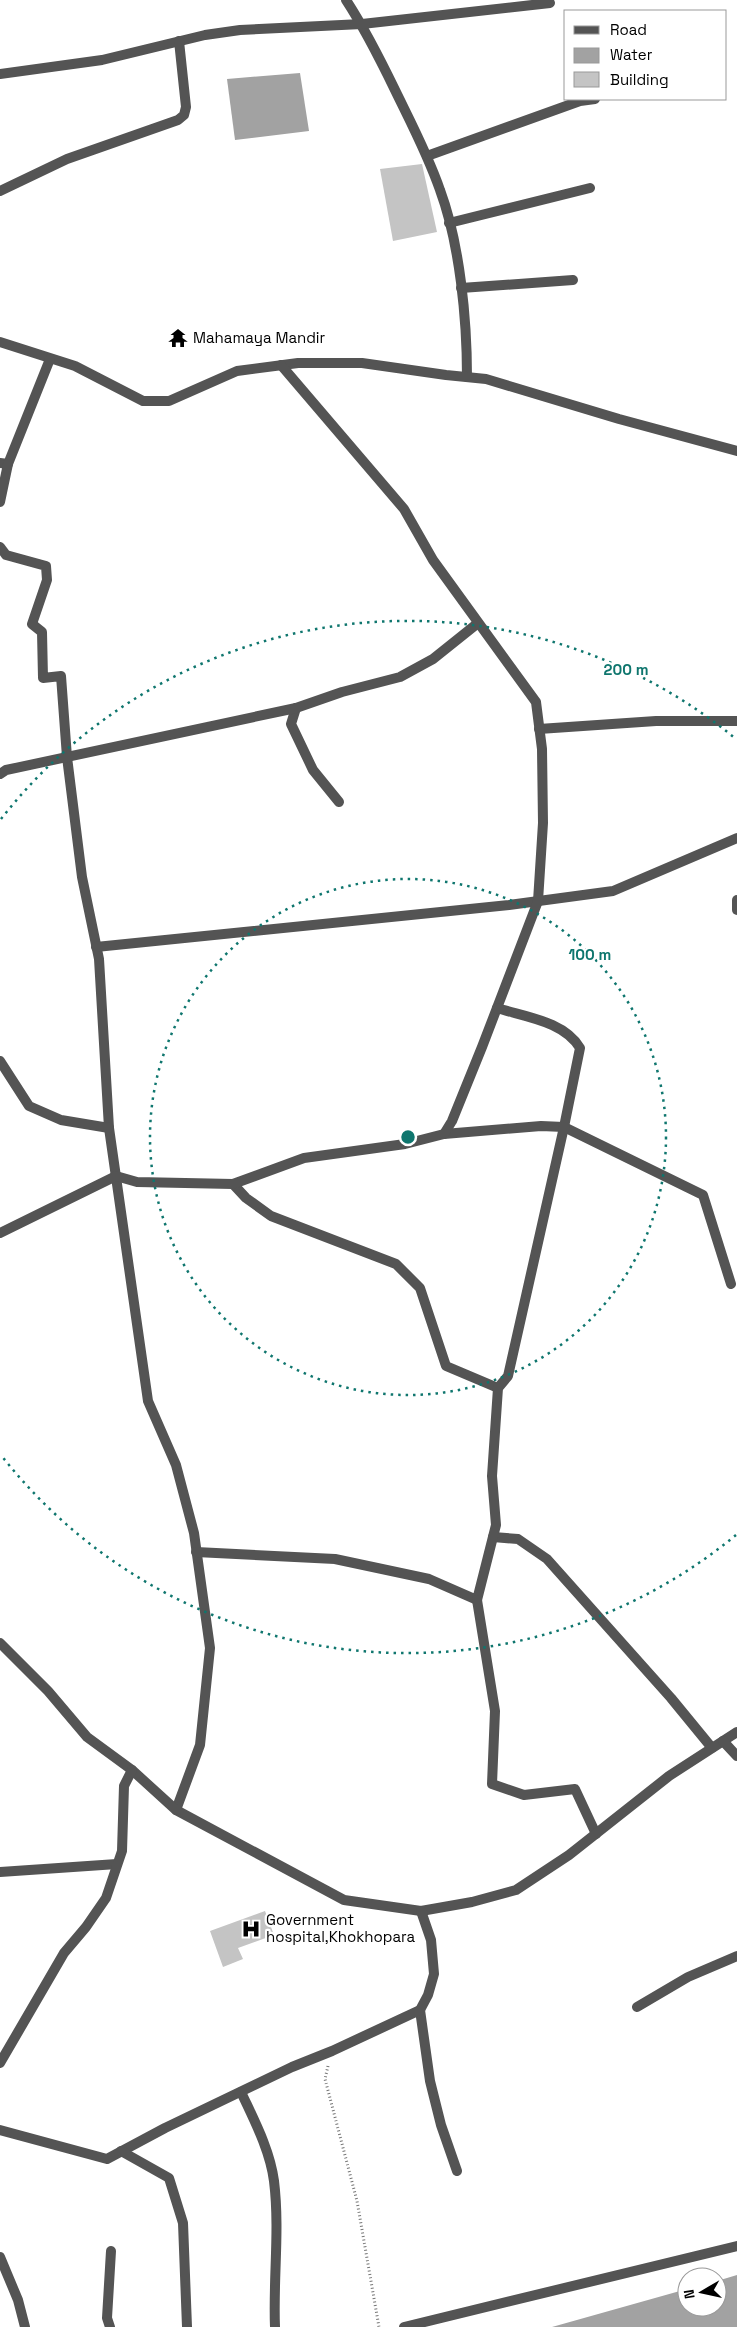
<svg xmlns="http://www.w3.org/2000/svg" width="737" height="2327" font-family="'Space Grotesk',sans-serif">
	<style>
		.water { fill: #a2a2a2 }
		.building { fill: #c4c4c4 }
		.lines { fill: none; stroke-linecap: round; stroke-linejoin: round }
		.path { stroke: #767676; stroke-width: 3; stroke-dasharray: 1 2.5; stroke-linecap: butt }
		.minor { stroke: #545454; stroke-width: 10 }
		.ring { fill: none; stroke: #0f766e; stroke-width: 2.5; stroke-dasharray: 2.5 5 }
		.labels { text-anchor: middle; stroke-width: 4.5; stroke-linejoin: round; paint-order: stroke }
		.poi-label { font-size: 15px; fill: #000; stroke: #fff; text-anchor: start }
		.centre { fill: #0f766e; stroke: #fff; stroke-width: 2.5 }
		.ring-label { font-size: 15px; text-anchor: middle; font-weight: bold; fill: #0f766e; stroke: #fff; stroke-width: 4.5; stroke-linejoin: round; paint-order: stroke }
	</style>
	<rect width="100%" height="100%" fill="#fff"/>
	<!-- water -->
	<g class="water">
		<path d="M300 73 309 131 235 140 227 79Z"/>
		<path d="M737 2275V2327H552L687 2289V2307H717V2281Z"/>
	</g>
	<!-- building -->
	<g class="building">
		<path d="M422 164 437 232 393 241 380 169Z"/>
		<path d="M265 1911 274 1935 238 1948 243 1959 223 1967 210 1931Z"/>
	</g>
	<g class="lines">
		<!-- path -->
		<path class="path" d="M328 2066 325 2079 357 2201 379 2327"/>
		<!-- minor -->
		<g class="minor">
			<path d="M346 0C365 29 380 59 395 90 411 123 428 155 440 190 460 244 467 320 467 377"/>
			<path d="M0 74 102 60 205 35 240 30 362 24 550 3"/>
			<path d="M427 156 580 101 595 99"/>
			<path d="M0 191 67 159 178 120 184 115 186 107 179 41"/>
			<path d="M449 223 590 188"/>
			<path d="M461 288 573 280"/>
			<path d="M0 342 75 366 143 401H169L237 371 298 363H362L446 375 486 379 619 419 737 451"/>
			<path d="M0 463 8 464 50 359"/>
			<path d="M0 502 8 464"/>
			<path d="M0 547 6 555 46 566 47 580 32 624 42 632 43 678 61 676 67 757 82 877 99 959 109 1128 148 1401 176 1465 194 1533 210 1648 200 1745 176 1810"/>
			<path d="M296 708 291 724 313 770 339 802"/>
			<path d="M539 729 656 721H737"/>
			<path d="M0 774 6 770 296 708 342 692 400 677 433 659 478 623"/>
			<path d="M737 900V910"/>
			<path d="M96 947 509 905 613 891 737 838"/>
			<path d="M0 1061 29 1106 61 1120 109 1128"/>
			<path d="M444 1134 541 1126 564 1127 703 1195 731 1284"/>
			<path d="M233 1184 246 1198 271 1216 396 1264 420 1288 446 1366 498 1388"/>
			<path d="M0 1233 116 1176 137 1182 233 1184 304 1158 405 1144 444 1134 452 1121 482 1047 538 901 543 823 542 749 536 702 433 560 404 509 281 365"/>
			<path d="M493 1537 518 1539 547 1559 671 1698 712 1748"/>
			<path d="M196 1552 335 1559 429 1579 477 1600 496 1525 492 1476 498 1388 508 1376 564 1127 580 1048C564 1021 525 1017 497 1008"/>
			<path d="M477 1600 495 1711 492 1784 524 1795 575 1789 596 1834"/>
			<path d="M0 1643 48 1691 87 1737 132 1770 176 1810 344 1900 421 1911 472 1902 516 1890 569 1855 669 1776 737 1732"/>
			<path d="M723 1741 737 1756"/>
			<path d="M0 1872 117 1864"/>
			<path d="M637 2007 688 1977 737 1956"/>
			<path d="M420 2010 430 2081 441 2125 457 2171"/>
			<path d="M0 2063 64 1953 86 1927 106 1898 122 1851 124 1786 132 1770"/>
			<path d="M241 2092C254 2120 270 2150 274 2181 280 2230 273 2278 275 2327"/>
			<path d="M0 2130 107 2159 165 2128 292 2067 332 2051 420 2010 428 1995 434 1974 431 1940 421 1911"/>
			<path d="M121 2151 169 2178 183 2223 187 2327"/>
			<path d="M0 2257 18 2300 25 2327"/>
			<path d="M110 2327 107 2318 111 2251"/>
			<path d="M404 2327 737 2246"/>
		</g>
	</g>
	<!-- distance rings -->
	<g class="ring">
		<circle cx="408" cy="1137" r="258"/>
		<path d="M736 1535A516 516 0 0 1 1 1455M1 819A516 516 0 0 1 736 739"/>
	</g>
	<!-- icons -->
	<defs>
		<g id="temple-bare" transform="scale(1.5)"><path d="M0-6L5-2H3V0L6.5 2.5H4V6H1.5V3h-3V6H-4V2.5H-6.5L-3 0V-2H-5Z" fill="#000" stroke="#fff" stroke-width="2.5" paint-order="stroke"/></g>
		<g id="hospital-bare" transform="scale(1.5)"><path d="M-5-5h3v3.5h4V-5h3V5h-3V1.5h-4V5h-3Z" fill="#000" stroke="#fff" stroke-width="2.5" paint-order="stroke"/></g>
	</defs>
	<g fill-rule="evenodd">
		<use href="#temple-bare" x="178" y="338"/>
		<use href="#hospital-bare" x="251" y="1929"/>
	</g>
	<g class="labels">
		<!-- poi labels -->
		<g class="poi-label">
			<text x="193" y="343">Mahamaya Mandir</text>
			<text x="266" y="1925">Government<tspan x="266" dy="17">hospital,Khokhopara</tspan></text>
		</g>
	</g>
	<circle cx="408" cy="1137" r="8" class="centre"/>
	<g class="ring-label">
		<text x="626" y="675">200 m</text>
		<text x="590" y="960">100 m</text>
	</g>
	<!-- legend -->
	<rect x="564" y="10" width="162" height="90" fill="#ffffff" stroke="#999999"/>
	<rect x="574" y="26" width="25" height="8" fill="#545454" stroke="#999999"/>
	<text x="610" y="35" font-size="15" fill="#000000">Road</text>
	<rect x="574" y="48" width="25" height="15" fill="#a2a2a2" stroke="#999999"/>
	<text x="610" y="60" font-size="15" fill="#000000">Water</text>
	<rect x="574" y="72" width="25" height="15" fill="#c4c4c4" stroke="#999999"/>
	<text x="610" y="85" font-size="15" fill="#000000">Building</text>
	<!-- north arrow -->
	<g transform="translate(702 2292) rotate(261)"><circle r="24" fill="#ffffff" stroke="#999999"/>
	<path d="M0-4L9 19L0 12L-9 19Z" fill="#000000"/>
	<text y="-8" font-size="14" font-weight="bold" text-anchor="middle" fill="#000000">N</text>
	</g>
</svg>
